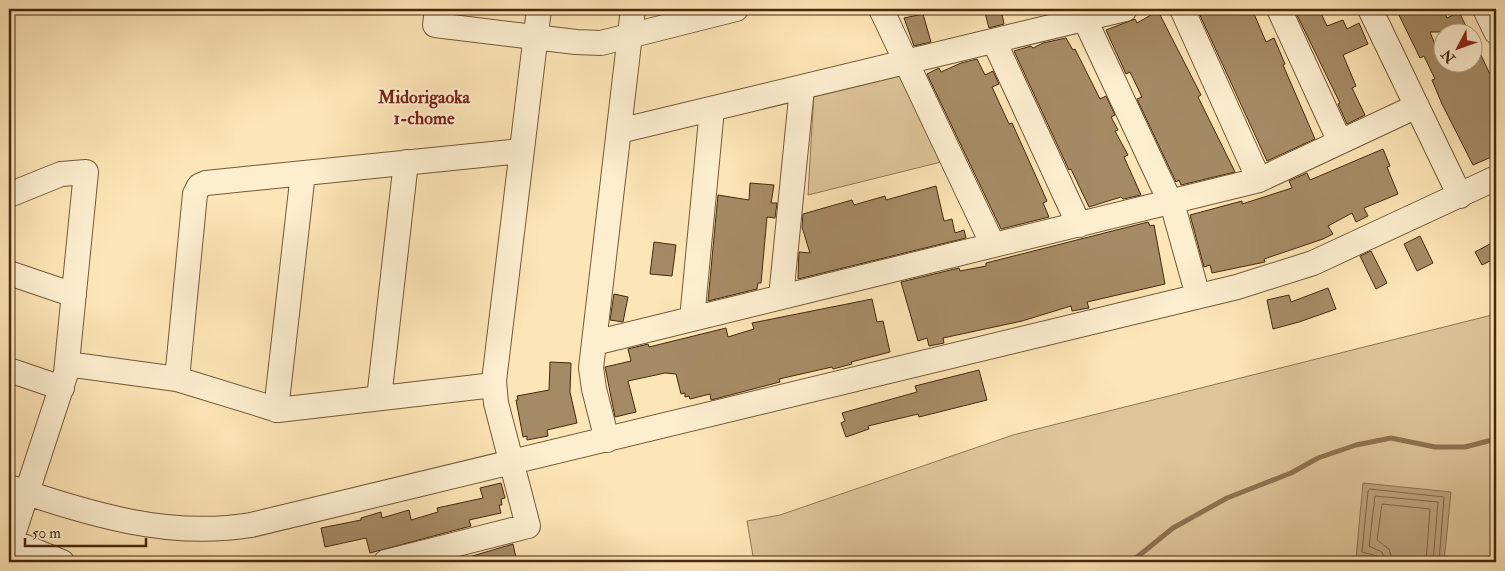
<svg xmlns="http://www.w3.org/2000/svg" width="1505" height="571" font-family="'IM FELL Double Pica',serif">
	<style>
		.green { fill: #ddc599; stroke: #927753 }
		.water { fill: #bea57d; stroke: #8e7350 }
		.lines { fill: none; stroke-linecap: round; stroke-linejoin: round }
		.shore { stroke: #826745; stroke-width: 1 }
		.stream { stroke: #8e7350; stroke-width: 5 }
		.building { fill: #a58b65; stroke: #46290d }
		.minor-casing { stroke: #745837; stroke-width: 26 }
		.minor { stroke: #fdeed0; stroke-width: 24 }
		.labels { text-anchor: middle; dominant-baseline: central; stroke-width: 4.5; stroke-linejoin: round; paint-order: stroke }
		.neighbourhood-label { font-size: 18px; font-weight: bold; fill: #7a1f14; stroke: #fdeed0 }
	</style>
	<rect width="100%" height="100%" fill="#fce5b6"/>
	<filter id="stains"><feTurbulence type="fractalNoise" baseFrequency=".004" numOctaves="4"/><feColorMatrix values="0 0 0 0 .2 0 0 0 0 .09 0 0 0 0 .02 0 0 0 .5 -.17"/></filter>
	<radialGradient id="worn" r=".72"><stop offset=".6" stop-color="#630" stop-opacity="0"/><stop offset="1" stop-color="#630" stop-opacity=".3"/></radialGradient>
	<!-- green -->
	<path class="green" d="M900,69L941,162L808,195L814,91Z
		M1496,314V562H754L747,521L780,515L1013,435Z"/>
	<!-- water -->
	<path class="water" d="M1363,483L1451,492L1444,562H1399L1356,558Z"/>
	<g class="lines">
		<!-- shore -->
		<path class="shore" d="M1380,562L1377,556L1362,552L1368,491L1370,489L1444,497L1439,562
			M1386,562L1382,552L1369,546L1375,496L1438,502L1433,562
			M1393,562L1389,549L1377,540L1382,504L1430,509L1426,562"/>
		<!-- stream -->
		<path class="stream" d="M1131,562L1173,528L1227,498L1291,473L1318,458L1356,445L1391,438L1435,447H1465L1496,439"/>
	</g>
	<!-- building -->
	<path class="building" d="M984,9H1001L1004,24L989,28Z
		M1203,9H1252L1266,42L1274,38L1285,64L1283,65L1315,139L1267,161L1198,11Z
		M1294,9H1319L1327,26L1343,20L1347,29L1359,23L1368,44L1343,55L1356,86L1352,88L1365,115L1347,124L1338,104L1340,103Z
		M1408,9H1443L1447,18L1459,12L1469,32H1430L1442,62H1472V36L1496,87V155L1473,165L1442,104L1432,80L1435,79L1424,56L1420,58L1398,13Z
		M1158,11L1201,95L1198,97L1235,172L1181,185L1179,180L1176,182L1137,99L1142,97L1130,72L1126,74L1106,30L1135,19L1137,23Z
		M923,14L931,42L914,46L904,18Z
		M1066,38L1073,50L1075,49L1100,99L1106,96L1115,115L1111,117L1118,130L1115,131L1128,155L1124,157L1141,195L1123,199L1121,197L1089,207L1071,169L1069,170L1014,51L1031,46L1033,48L1043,43Z
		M977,59L985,75L993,71L999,84L992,87L1009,124L1012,123L1047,201L1043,203L1049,217L1001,229L927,74L939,68L941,72L961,63Z
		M1383,149L1390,166L1387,167L1398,194L1364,208L1368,216L1356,222L1352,213L1328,226L1333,234L1323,239L1264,259L1265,262L1212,273L1210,265L1204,267L1190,215L1242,201V204L1292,188L1289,181L1307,173L1310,180Z
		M750,183L774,185L771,203H777L775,218L767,217L761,283H758L757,289L708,301L718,195L749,200Z
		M936,186L944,221L952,219L955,233L964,230L966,238L798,279L799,252L810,253L802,227L803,214L852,200L854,205L885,196L886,200Z
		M1148,222L1150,226L1154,225L1165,284L1087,302L1089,308L1072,311L1071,306L1022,321L943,338L944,343L929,346L927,338L918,341L901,282L959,268L960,271L986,266V263Z
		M1420,236L1433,263L1417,271L1404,244Z
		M654,242L676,245L672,276L650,274Z
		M1490,244L1496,258L1482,265L1475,252Z
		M1371,251L1387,283L1376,289L1360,256Z
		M1328,288L1336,309L1299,322L1273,329L1267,300L1289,295L1291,302Z
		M614,294L628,297L623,322L610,320Z
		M872,299L877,322L883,321L890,352L851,362L852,364L833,369L832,367L779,379L780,382L711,400L710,394L690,399L689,396L685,397V393L681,394L676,374L665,373L628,381L636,412L615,417L605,367L631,361L628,349L648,344L649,347L726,328L728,337L754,329L752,323Z
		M550,362L571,363L570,392L577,423L547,430L548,436L527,440V436L523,437L516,400H518L517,396L549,390Z
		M979,370L987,400L919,417L918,414L868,426L869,429L846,437L841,423L845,421L842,413L917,392L915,386Z
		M501,483L505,498L501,499L502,505H499L501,513L469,520L471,526L370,553L366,538L325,547L321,528L361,520V518L381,512L382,518L409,510L411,520L438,512L437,508L483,498L480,488Z
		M513,544L517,562H469V557Z"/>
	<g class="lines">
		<!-- minor casing -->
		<g class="minor-casing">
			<path id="minor" d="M437,9L435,25L576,42L601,43L736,9
				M881,9L993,245
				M1080,9L1174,210L1198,296
				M1182,9L1259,180
				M1279,9L1340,142
				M1370,9L1460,196
				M1485,9L1496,32
				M994,41L1079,225
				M619,131L1125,9
				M9,195L61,174L86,172L66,373L11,541L62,562
				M9,273L74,295
				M781,297L802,88
				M692,319L712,109
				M594,343L1259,180L1417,106
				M67,364L177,379L278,410L494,385
				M9,370L62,388
				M177,379L195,194L199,186L206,183L521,151
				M379,398L406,162
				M276,410L303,173
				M607,440L594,389L591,368L633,9
				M9,487C88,513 166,539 251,525L1237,287L1313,263L1496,178
				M386,562L528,526L496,403L494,381L539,9"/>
		</g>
		<!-- minor -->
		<use href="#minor" class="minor"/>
	</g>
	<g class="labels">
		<!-- neighbourhood labels -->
		<g class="neighbourhood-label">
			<text x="424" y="97">Midorigaoka<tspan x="424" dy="21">1-chome</tspan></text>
		</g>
	</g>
	<!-- margin -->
	<rect width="1505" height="571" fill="none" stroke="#fce5b6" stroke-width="30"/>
	<rect x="10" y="10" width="1485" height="551" fill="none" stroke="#46290d" stroke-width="2.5"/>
	<rect x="15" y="15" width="1475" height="541" fill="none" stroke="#46290d"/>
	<!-- north arrow -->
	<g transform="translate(1458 48) rotate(229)"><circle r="24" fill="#fdeed0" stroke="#b49f82"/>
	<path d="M0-4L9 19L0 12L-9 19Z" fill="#8f2418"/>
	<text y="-8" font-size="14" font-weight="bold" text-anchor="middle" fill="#46290d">N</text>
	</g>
	<!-- scale -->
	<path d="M25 538v8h121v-8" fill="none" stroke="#46290d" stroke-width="2.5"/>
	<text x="32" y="538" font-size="15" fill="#46290d" stroke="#fdeed0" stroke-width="4" paint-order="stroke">50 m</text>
	<rect width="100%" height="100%" filter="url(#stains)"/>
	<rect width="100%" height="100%" fill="url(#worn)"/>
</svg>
